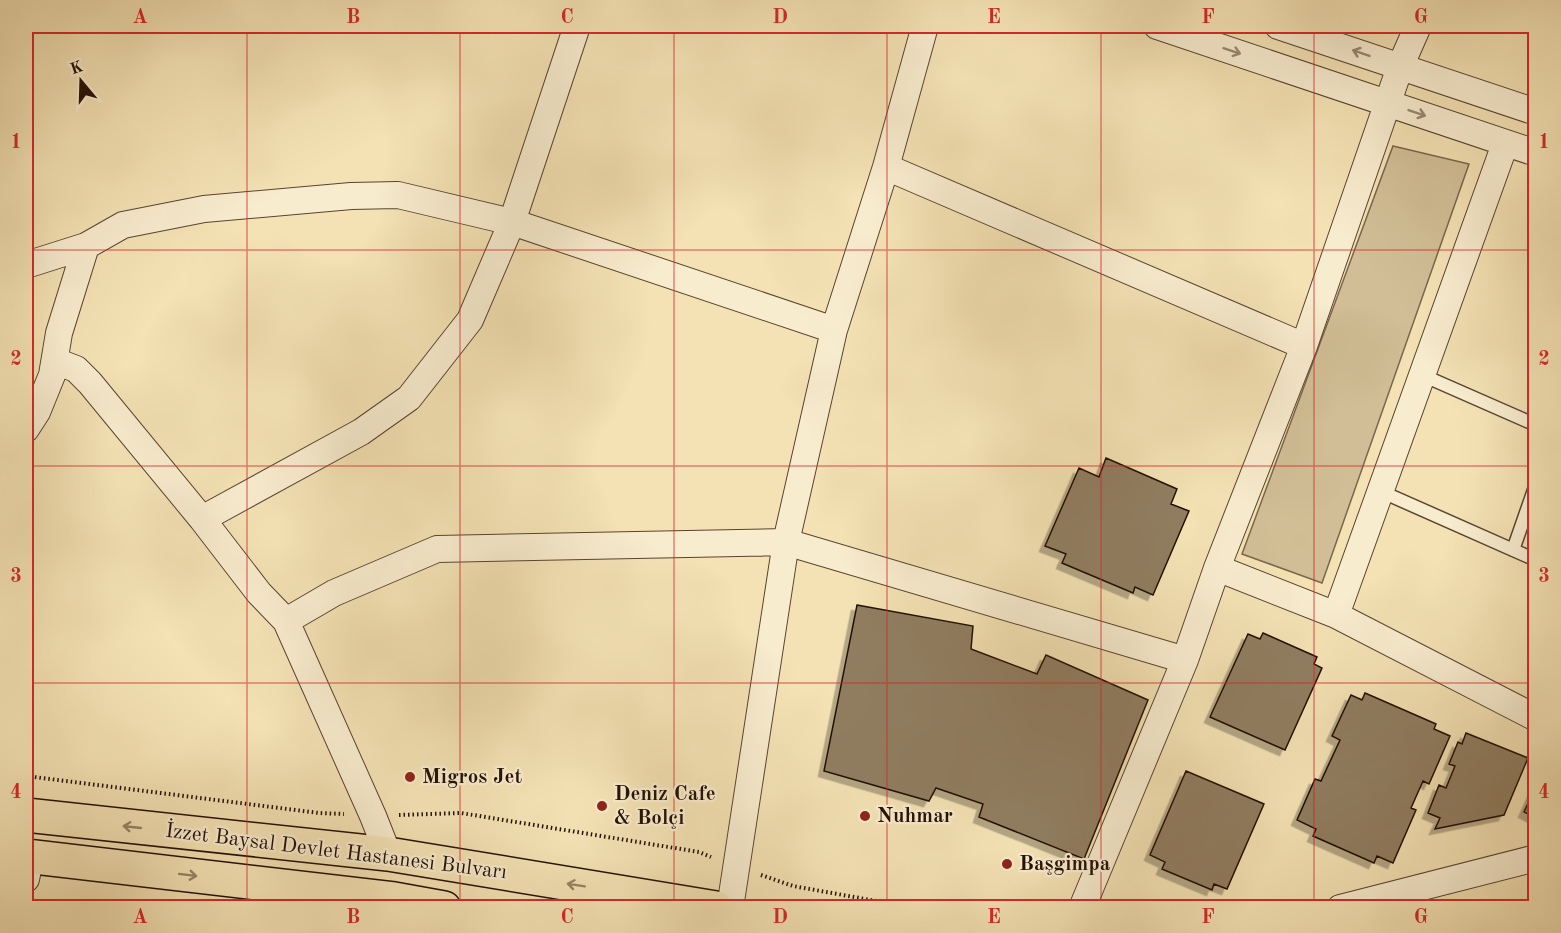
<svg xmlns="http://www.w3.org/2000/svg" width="1561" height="933" font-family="'Old Standard TT',serif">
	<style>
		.green { fill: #d1be96; stroke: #7a674d; stroke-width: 1.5 }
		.building { fill: #907d60; stroke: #241004; stroke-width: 1.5; filter: url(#shadow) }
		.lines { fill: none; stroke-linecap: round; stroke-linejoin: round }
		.service-casing { stroke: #584430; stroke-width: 15 }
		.minor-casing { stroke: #584430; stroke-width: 28 }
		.primary-casing { stroke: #241004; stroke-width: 36 }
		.path { stroke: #241004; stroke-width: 4; stroke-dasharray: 1.5 3; stroke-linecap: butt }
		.service { stroke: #f8ecce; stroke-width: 12 }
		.minor { stroke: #f8ecce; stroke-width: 26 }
		.primary { stroke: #f4e2b4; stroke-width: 33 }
		.oneway { stroke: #998973 }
		.oneway2 { stroke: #968465 }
		.grid { fill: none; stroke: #d62828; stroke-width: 1.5; stroke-opacity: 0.55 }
		.poi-dot { fill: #8f2418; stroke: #f8ecce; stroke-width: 2 }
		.labels { text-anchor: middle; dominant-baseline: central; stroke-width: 4.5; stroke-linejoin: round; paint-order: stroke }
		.poi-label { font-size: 21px; font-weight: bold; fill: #241004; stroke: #f8ecce; text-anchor: start }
		.street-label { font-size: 21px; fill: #241004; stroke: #f8ecce }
		.neatline { fill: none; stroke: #d62828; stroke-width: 2 }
		.grid-label { font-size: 20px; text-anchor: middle; font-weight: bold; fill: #d62828 }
	</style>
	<defs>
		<filter id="shadow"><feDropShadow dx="-5.5" dy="5.5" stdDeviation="0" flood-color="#0004"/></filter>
	</defs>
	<rect width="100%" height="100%" fill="#f4e2b4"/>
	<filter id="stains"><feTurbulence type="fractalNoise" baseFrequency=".00333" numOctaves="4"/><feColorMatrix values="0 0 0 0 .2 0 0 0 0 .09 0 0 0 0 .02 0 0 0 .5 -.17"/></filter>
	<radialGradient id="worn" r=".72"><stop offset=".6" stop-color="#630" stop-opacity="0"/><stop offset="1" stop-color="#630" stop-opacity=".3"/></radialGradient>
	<!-- green -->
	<path class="green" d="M1393,146L1469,164L1322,583L1242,554Z"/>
	<!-- building -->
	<path class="building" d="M1106,458L1177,489L1171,504L1189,511L1153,595L1135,587L1133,593L1062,563L1066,554L1045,546L1079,468L1099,477Z
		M857,605L973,626L971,649L1037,674L1046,655L1148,700L1084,859L979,817L983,804L936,788L929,801L824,771Z
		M1263,633L1317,657L1314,664L1322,668L1285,750L1210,717L1248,634L1260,639Z
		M1365,693L1436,724L1434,729L1450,736L1429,784L1423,781L1411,808L1416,810L1393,863L1377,856L1374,863L1313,836L1316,829L1297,820L1315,779L1321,781L1340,740L1332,736L1351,695L1362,700Z
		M1466,733L1528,758L1504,815L1435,829L1440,818L1428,813L1439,785L1446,788L1455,766L1449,764L1458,742L1462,744Z
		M1186,771L1264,804L1227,889L1214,884L1212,890L1162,869L1165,862L1150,855Z
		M1536,785V818L1524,812Z"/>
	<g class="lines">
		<!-- service casing -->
		<g class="service-casing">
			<path id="service" d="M1422,375L1536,425
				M1380,491L1536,560
				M1513,550L1536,484"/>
		</g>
		<!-- minor casing -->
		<g class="minor-casing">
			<path id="minor" d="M1157,26L1536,153
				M1278,26L1536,112
				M886,167L1304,346
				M26,265L86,246
				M55,361L76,369L90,383L202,519L259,593L286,621L373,816L388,854
				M26,429L37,412L52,375L59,333L86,246L123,225L204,209L351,196L398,195L512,222L577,26
				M202,519L361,432L409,398L470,320L512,222L834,330
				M1217,568L1336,615L1536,718
				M1336,615L1505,144
				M286,621L334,593L437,549L786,542L1185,660
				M26,879L31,856
				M730,908L786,542L834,330L886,167L925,26
				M1082,908L1185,660L1217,568L1304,346L1400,67L1418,26
				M1340,908L1536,858"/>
		</g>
		<!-- primary casing -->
		<g class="primary-casing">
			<path id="primary" d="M26,815L388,854L716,908
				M26,856L394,899L444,908"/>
		</g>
		<!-- path -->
		<path class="path" d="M26,776L319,813L344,814
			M399,815L461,813L699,852L711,857
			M761,875L793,886L915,908"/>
		<!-- service -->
		<use href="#service" class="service"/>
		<!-- minor -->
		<use href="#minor" class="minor"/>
		<!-- primary -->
		<use href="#primary" class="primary"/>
	</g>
	<!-- one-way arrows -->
	<defs><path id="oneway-shaft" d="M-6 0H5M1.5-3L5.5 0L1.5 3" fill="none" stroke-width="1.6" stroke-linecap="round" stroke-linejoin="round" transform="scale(1.5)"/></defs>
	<g class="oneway">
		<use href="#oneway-shaft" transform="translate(1232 51) rotate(18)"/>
		<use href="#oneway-shaft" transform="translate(1361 53) rotate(-161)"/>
		<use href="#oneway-shaft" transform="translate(1417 113) rotate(19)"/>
	</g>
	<g class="oneway2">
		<use href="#oneway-shaft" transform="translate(132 827) rotate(-174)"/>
		<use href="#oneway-shaft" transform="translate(188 875) rotate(7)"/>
		<use href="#oneway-shaft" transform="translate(576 885) rotate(-171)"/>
	</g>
	<!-- grid -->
	<path class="grid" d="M247,26V908M460,26V908M674,26V908M887,26V908M1101,26V908M1314,26V908M26,250H1536M26,466H1536M26,683H1536"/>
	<!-- markers -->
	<g class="poi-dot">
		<circle cx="410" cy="777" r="6"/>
		<circle cx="602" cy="806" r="6"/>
		<circle cx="865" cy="816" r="6"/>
		<circle cx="1007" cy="864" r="6"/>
	</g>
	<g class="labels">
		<!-- poi labels -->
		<g class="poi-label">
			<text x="422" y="777">Migros Jet</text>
			<text x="614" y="794">Deniz Cafe<tspan x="614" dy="24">&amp; Bolçi</tspan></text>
			<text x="877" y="816">Nuhmar</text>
			<text x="1019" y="864">Başgimpa</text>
		</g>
		<!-- street labels -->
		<g class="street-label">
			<text transform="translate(336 852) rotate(7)">İzzet Baysal Devlet Hastanesi Bulvarı</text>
		</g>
	</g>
	<!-- margin -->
	<rect width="1561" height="933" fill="none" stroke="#f4e2b4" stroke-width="66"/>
	<!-- north arrow -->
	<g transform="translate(81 81) rotate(341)" stroke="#f8ecce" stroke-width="4.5" paint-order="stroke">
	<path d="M0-4.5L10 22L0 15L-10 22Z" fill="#241004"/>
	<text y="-9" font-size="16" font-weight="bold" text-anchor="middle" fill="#241004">K</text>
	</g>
	<rect x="33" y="33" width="1495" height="867" class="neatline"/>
	<g class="grid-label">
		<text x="140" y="23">A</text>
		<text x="353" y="23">B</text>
		<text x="567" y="23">C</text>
		<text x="780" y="23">D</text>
		<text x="994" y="23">E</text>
		<text x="1208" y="23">F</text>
		<text x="1421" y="23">G</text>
		<text x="16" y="148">1</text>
		<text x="1544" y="148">1</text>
		<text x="16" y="365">2</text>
		<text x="1544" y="365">2</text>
		<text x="16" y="582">3</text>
		<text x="1544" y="582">3</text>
		<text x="16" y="798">4</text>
		<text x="1544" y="798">4</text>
		<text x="140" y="923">A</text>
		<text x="353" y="923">B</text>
		<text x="567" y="923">C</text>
		<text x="780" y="923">D</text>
		<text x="994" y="923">E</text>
		<text x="1208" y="923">F</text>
		<text x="1421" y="923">G</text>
	</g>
	<rect width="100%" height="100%" filter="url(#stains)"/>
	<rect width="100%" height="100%" fill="url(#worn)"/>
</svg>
